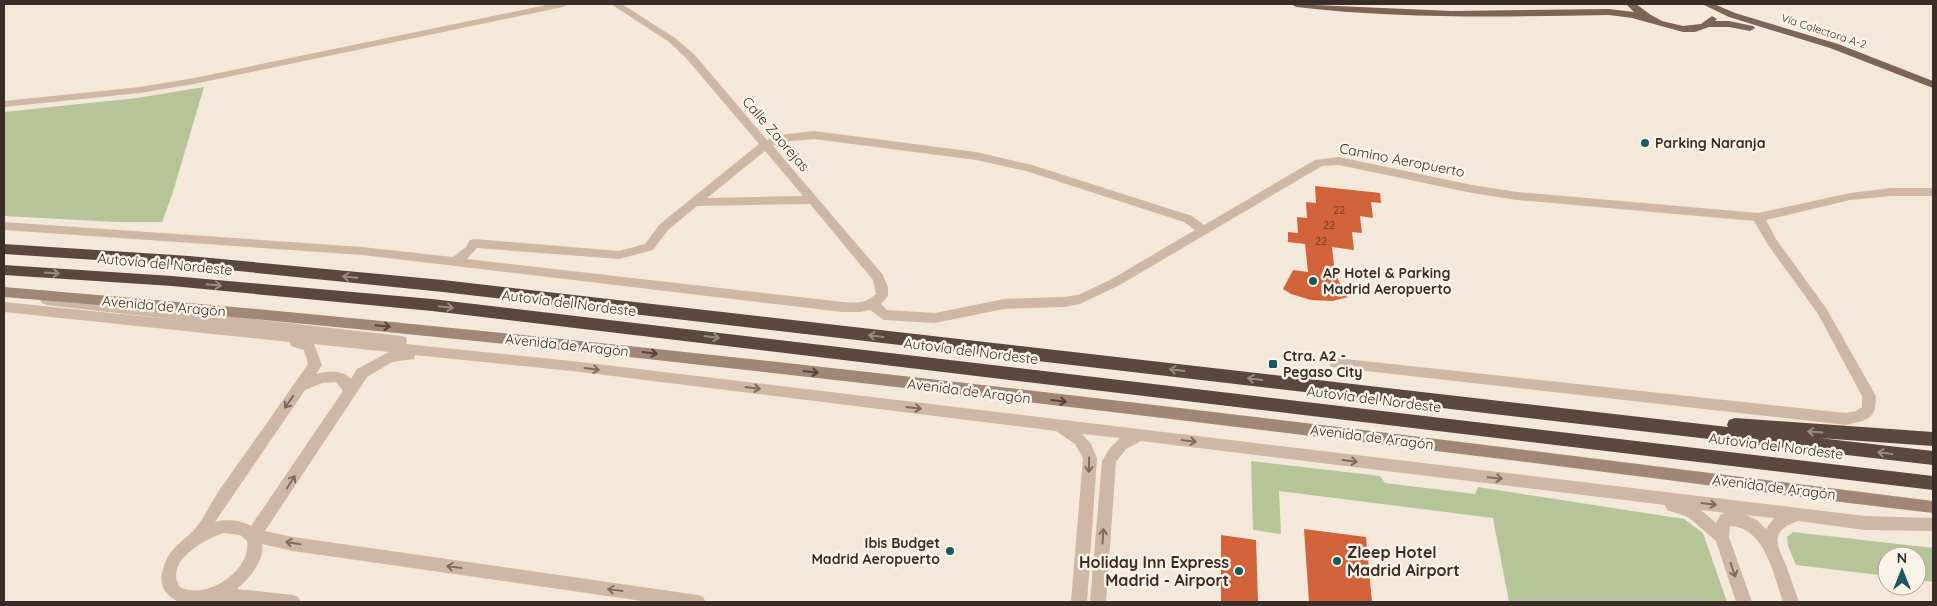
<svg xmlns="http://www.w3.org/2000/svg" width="1937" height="606" font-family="Quicksand,sans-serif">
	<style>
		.green { fill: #b5c598 }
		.building { fill: #d2623a }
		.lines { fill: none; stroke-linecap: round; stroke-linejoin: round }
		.street { fill: #ceb8a5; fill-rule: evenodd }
		.secondary { fill: #a18776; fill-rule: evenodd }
		.primary { fill: #7c6456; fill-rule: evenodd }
		.highway { fill: #5a473d; fill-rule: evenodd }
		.oneway { stroke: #9a8b81 }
		.oneway2 { stroke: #52443b }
		.oneway3 { stroke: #7c6c60 }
		.poi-dot { fill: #18585e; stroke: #fbf2e7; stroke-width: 2 }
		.labels { text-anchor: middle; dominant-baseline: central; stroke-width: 5; stroke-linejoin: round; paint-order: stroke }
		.far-street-label { font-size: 11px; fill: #382d27; stroke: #fbf2e7 }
		.number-label { font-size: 11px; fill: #5e3a2c }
		.street-label { font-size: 14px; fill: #382d27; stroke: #fbf2e7 }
		.poi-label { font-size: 14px; font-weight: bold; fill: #382d27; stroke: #fbf2e7; text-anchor: start }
		.near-poi-label { font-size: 16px; font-weight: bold; fill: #382d27; stroke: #fbf2e7; text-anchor: start }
	</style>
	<rect width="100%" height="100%" fill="#f4e8da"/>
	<!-- green -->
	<path class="green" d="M204,87L172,195L162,222H115L4,216V112L137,98Z
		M1251,461L1380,476L1385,483L1475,494L1478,487L1684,519L1703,533L1727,602H1509L1493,518L1279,491L1281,534L1253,530Z
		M1793,532L1933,548V582L1917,580V556H1887V576L1796,565L1788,546L1787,537Z"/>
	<!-- building -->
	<path class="building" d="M1315,186L1380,193L1381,203L1371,202L1373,218L1360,216L1362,233L1352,232L1354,250L1332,247L1335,274L1348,297L1332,301L1311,300L1291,294L1283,289L1293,270L1308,272L1305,244L1288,242V232L1298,233L1297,217L1307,218L1306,202L1316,203Z
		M1304,529L1366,537L1372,602H1309Z
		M1221,535L1256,540L1258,602H1221Z"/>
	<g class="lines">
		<!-- street -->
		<path class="street" d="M551,4H568L563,7L194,84L140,93L4,107V101L140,87L194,78Z
			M611,4H622L675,38L694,54L767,140L779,135L814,131L976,152L1032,165L1192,216L1204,225L1315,160L1339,157L1472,185L1517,192L1758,213L1850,193L1891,188H1933V196H1891L1850,200L1766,220L1776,239L1826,308L1876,396C1876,420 1867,420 1846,425L1331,367L1329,363L1331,359L1336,358L1846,413L1856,411L1862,407V396L1818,314L1768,245L1754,221L1517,200L1472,193L1339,165L1322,166L1118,286L1080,304L1064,307L1004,309L935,323L884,320L870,310L860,312H843L362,255L4,230V222L362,247L453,257L466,247L470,240L474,239L619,251L645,244L660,224L759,144L686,58L669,42ZM814,139L976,160L1026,171L1184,222L1195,230L1110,280L1078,295L1064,297L1004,299L935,313L887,310L881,304L888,296V287L883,275L773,146L781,142ZM765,151L803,196L707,198ZM810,204L873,280L876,294C865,304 856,303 843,302L467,259L477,248L619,259L653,250L668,230L697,206Z
			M46,295L401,336L406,337L407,341L406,344L572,361L1865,516L1933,518V531L1865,530L1798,521C1767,532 1778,546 1787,568C1791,579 1795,591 1799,602H1783C1774,576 1765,527 1730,526L1729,537L1752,602H1736L1716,541L1688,517L1667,510L1665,505L1141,441L1126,449L1116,462L1106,602H1090L1102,461L1110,448L1120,438L1082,434L1091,444L1097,458L1087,602H1071L1083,458L1075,444L1056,431L572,371L415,355L414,359L392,362L367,377L265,531L293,537L698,595L703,597L706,602H649L293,551L262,544C265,561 249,578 237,589L293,595L298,597L301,602H179C165,596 158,584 163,569C169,548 180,544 193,531C204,520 211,502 220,489C250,447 279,406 308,364L304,350L291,346L290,342L4,312V302L188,321L46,305L42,303L40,300L42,297ZM314,344L389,352L357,369L351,379C341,369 328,371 316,374L322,365ZM336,382L343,391L251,526C241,520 226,519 215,522L305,390L322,383ZM1701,510L1726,513L1721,514L1716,523ZM1746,515L1774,518L1766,529L1757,520ZM224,533L240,535L247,541C252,570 206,601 180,587C163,562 206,538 224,533Z"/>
		<!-- secondary -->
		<path class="secondary" d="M4,287C649,340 1291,420 1933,501V513C1778,495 1623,474 1469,455C981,396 493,337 4,297Z"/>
		<!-- primary -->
		<path class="primary" d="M1291,4L1452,11L1609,9L1634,12L1626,4H1636L1651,15L1662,21L1683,26L1701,24L1712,16L1717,19L1715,21H1729L1753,26L1755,28L1750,31L1729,27H1709L1695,32H1683L1632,18L1609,15C1504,17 1400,19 1296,7Z
			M1702,4H1714L1735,13L1838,44L1933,81V88L1830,48L1729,17Z"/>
		<!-- highway -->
		<path class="highway" d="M4,244L189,256L443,280L1728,427L1727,425L1729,420L1735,418L1933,432V446L1819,438L1933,451V465L443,292L189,266L4,254Z
			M4,265L172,276L432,299L1933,476V490L432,311L172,286L4,275Z"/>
	</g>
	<!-- one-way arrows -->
	<defs><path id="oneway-shaft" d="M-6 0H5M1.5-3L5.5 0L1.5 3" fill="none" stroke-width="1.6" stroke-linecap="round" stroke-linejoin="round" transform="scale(1.25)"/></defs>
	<g class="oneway">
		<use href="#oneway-shaft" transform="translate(52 273) rotate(4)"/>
		<use href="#oneway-shaft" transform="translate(350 277) rotate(-175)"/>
		<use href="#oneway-shaft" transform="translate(214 285) rotate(5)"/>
		<use href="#oneway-shaft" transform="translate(446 307) rotate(6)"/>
		<use href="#oneway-shaft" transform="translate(876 336) rotate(-173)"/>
		<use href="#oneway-shaft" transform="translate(712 337) rotate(7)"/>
		<use href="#oneway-shaft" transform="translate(1177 370) rotate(-173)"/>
		<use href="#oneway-shaft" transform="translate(1255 379) rotate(-173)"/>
		<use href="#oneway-shaft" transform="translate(1815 432) rotate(-176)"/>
		<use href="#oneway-shaft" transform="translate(1885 453) rotate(-173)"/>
	</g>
	<g class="oneway2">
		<use href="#oneway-shaft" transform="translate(383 326) rotate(6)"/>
		<use href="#oneway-shaft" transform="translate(650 353) rotate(7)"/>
		<use href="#oneway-shaft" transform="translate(811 372) rotate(7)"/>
		<use href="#oneway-shaft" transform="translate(1059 401) rotate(7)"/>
	</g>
	<g class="oneway3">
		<use href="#oneway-shaft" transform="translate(592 369) rotate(7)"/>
		<use href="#oneway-shaft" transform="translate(753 388) rotate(7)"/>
		<use href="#oneway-shaft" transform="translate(289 402) rotate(125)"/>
		<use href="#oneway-shaft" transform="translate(914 408) rotate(7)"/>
		<use href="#oneway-shaft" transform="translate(1189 441) rotate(7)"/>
		<use href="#oneway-shaft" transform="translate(1350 461) rotate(7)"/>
		<use href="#oneway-shaft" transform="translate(1089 465) rotate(91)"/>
		<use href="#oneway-shaft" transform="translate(1495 478) rotate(6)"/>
		<use href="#oneway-shaft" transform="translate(291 482) rotate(-57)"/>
		<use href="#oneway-shaft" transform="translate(1709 504) rotate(7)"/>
		<use href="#oneway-shaft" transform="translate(1103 536) rotate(-86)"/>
		<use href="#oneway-shaft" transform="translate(293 543) rotate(-170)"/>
		<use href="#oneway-shaft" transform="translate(454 567) rotate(-172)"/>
		<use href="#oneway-shaft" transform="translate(1733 570) rotate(71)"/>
		<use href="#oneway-shaft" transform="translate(615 590) rotate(-172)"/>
	</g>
	<!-- markers -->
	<g class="poi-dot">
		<circle cx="1645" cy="143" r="5"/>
		<circle cx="1313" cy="281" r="5"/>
		<rect x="1268" y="359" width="10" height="10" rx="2.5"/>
		<circle cx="950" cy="551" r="5"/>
		<circle cx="1337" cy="561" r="5"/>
		<circle cx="1239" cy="571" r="5"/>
	</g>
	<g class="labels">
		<!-- far-street labels -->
		<g class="far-street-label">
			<text transform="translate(1824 31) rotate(18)">Vía Colectora A-2</text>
		</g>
		<!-- number labels -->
		<g class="number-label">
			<text x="1339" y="210">22</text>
			<text x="1329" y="225">22</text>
			<text x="1321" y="241">22</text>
		</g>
		<!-- street labels -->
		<g class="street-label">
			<text transform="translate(776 134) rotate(49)">Calle Zaorejas</text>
			<text transform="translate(1402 160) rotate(11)">Camino Aeropuerto</text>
			<text transform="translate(165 264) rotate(5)">Autovía del Nordeste</text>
			<text transform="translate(569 303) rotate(7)">Autovía del Nordeste</text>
			<text transform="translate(164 306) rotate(5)">Avenida de Aragón</text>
			<text transform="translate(567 345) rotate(6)">Avenida de Aragón</text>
			<text transform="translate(971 351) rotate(7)">Autovía del Nordeste</text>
			<text transform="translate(969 391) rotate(7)">Avenida de Aragón</text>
			<text transform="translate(1374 399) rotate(7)">Autovía del Nordeste</text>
			<text transform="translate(1372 437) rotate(7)">Avenida de Aragón</text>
			<text transform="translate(1776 446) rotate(7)">Autovía del Nordeste</text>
			<text transform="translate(1774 487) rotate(7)">Avenida de Aragón</text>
		</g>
		<!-- poi labels -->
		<g class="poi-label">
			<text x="1655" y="143">Parking Naranja</text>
			<text x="1323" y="273">AP Hotel &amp; Parking<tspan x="1323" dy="16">Madrid Aeropuerto</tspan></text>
			<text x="1283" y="356">Ctra. A2 -<tspan x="1283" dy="16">Pegaso City</tspan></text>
			<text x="940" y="543" text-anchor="end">Ibis Budget<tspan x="940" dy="16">Madrid Aeropuerto</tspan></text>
		</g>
		<!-- near-poi labels -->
		<g class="near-poi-label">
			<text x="1347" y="552">Zleep Hotel<tspan x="1347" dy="18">Madrid Airport</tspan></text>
			<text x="1229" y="562" text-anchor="end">Holiday Inn Express<tspan x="1229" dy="18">Madrid - Airport</tspan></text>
		</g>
	</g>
	<!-- border -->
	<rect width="1937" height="606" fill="none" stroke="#382d27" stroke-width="10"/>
	<!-- north arrow -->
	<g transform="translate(1902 571)"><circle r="24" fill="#fbf2e7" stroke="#ada39a"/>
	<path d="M0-4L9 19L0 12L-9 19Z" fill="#18585e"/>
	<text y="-8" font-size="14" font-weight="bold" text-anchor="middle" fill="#382d27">N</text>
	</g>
</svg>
